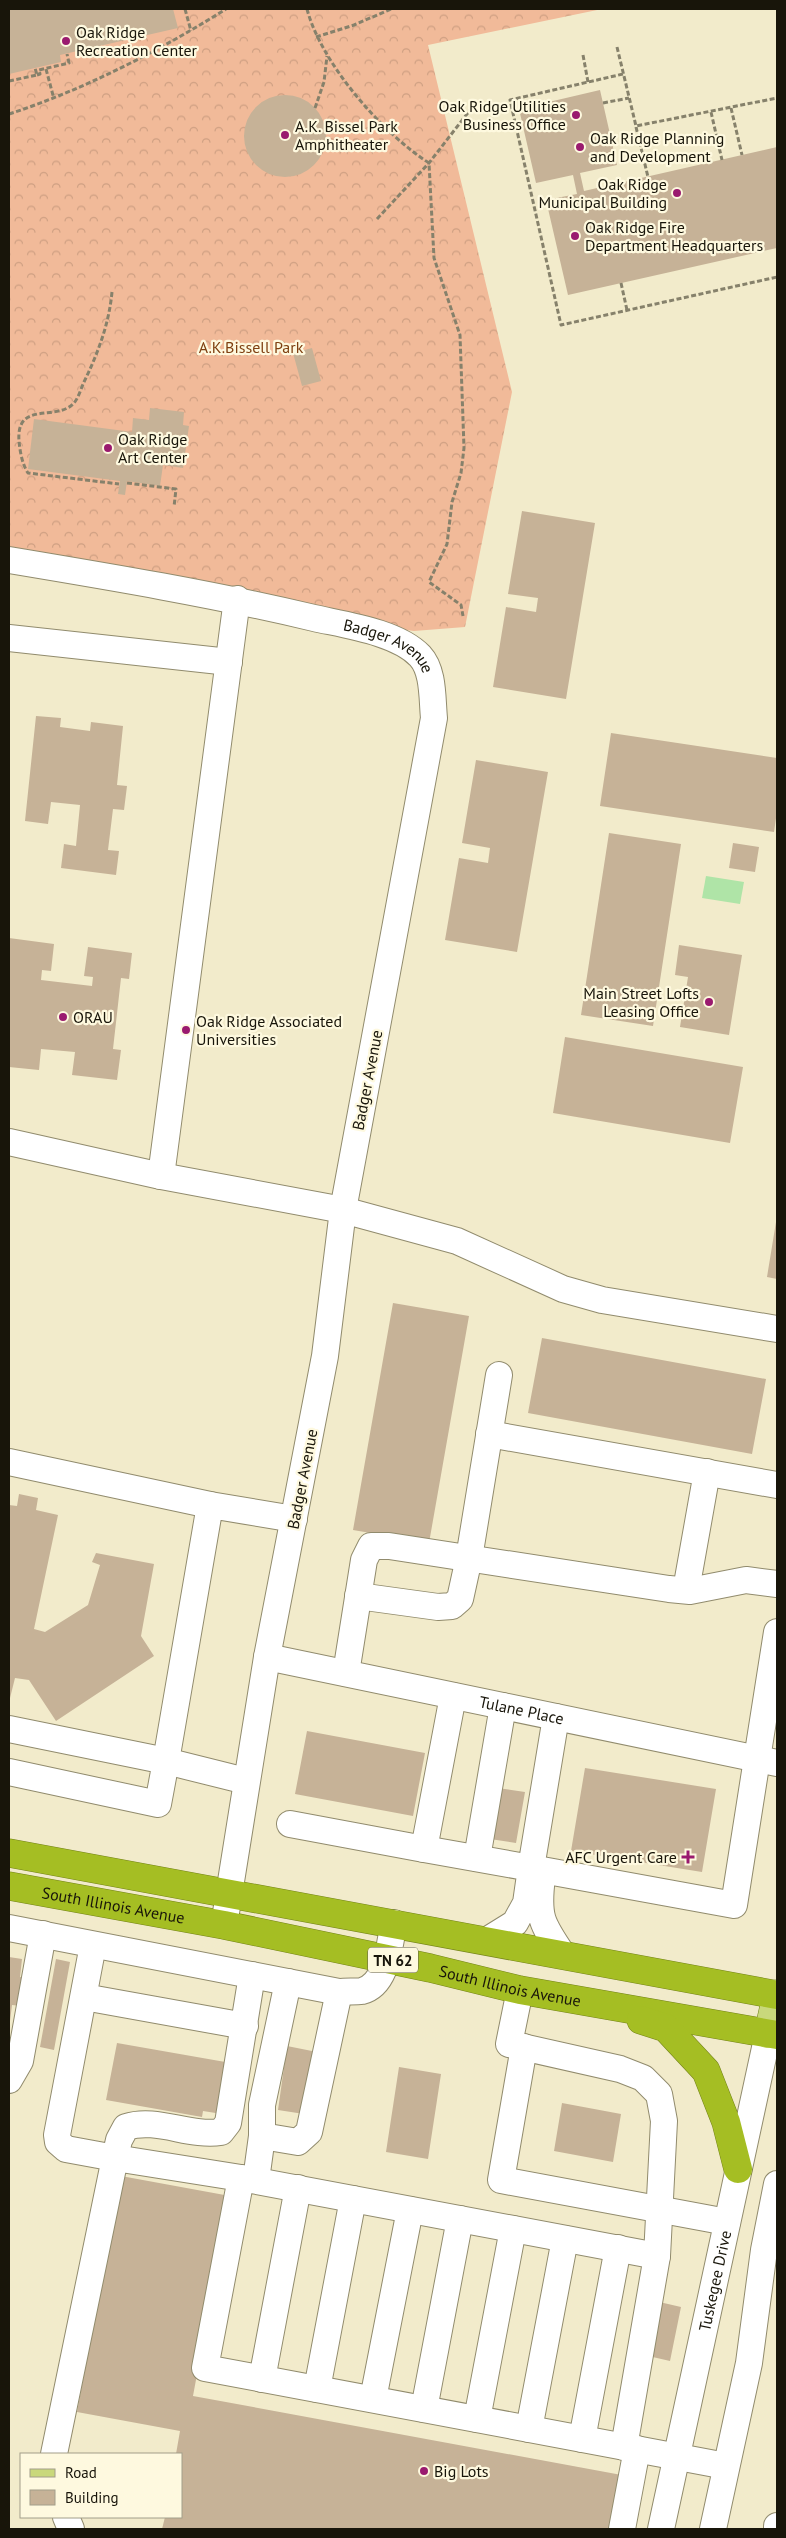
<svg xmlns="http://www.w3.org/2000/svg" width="786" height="2538" font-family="'PT Sans',sans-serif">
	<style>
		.forest { fill: url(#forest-crowns) }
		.water { fill: #afe4a7 }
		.building { fill: #c6b297 }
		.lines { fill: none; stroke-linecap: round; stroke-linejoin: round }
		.minor-casing { stroke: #918b6d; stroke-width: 28 }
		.major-casing { stroke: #74831a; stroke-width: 29 }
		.highway-casing { stroke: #74831a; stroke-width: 29 }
		.path { stroke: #86816b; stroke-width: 3; stroke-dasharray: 5 2.5; stroke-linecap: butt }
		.minor { stroke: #fff; stroke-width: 26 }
		.major { stroke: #c9d87b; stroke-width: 28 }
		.highway { stroke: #a5be23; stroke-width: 28 }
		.poi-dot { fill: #9a1a6f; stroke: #fef9df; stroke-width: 2 }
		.labels { text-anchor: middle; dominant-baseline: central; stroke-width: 4.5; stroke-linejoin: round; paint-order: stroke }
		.shield { fill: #fef9df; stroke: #5d594a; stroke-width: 1 }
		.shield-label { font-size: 15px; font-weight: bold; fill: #18150a }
		.poi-label { font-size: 16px; fill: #18150a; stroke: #fef9df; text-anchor: start }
		.park-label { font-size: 16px; fill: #7f4011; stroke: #fef9df }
		.street-label { font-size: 16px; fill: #18150a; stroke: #fef9df }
	</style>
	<defs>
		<pattern id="forest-crowns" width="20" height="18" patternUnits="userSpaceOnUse" patternTransform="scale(1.25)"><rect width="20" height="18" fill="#f1ba99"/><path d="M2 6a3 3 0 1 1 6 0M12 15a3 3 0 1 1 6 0" fill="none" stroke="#ce9f82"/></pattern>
	</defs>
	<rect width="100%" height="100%" fill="#f2ebcb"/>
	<!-- forest -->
	<path class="forest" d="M9,9H602L428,45L512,392L465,627L414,631L398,629L9,551Z"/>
	<!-- water -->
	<path class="water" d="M706,876L744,882L740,904L702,898Z"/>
	<!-- building -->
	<path class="building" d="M9,9H173L178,28L60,55L61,62L9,74Z
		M600,90L617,165L580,173L584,191L777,147V248L568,295L546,200L577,194L573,175L536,183L519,109Z
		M244 136a41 41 0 1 1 82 0a41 41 0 1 1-82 0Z
		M312,348L321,381L302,386L293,353Z
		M150,408L184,412L183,425L189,426L183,468L163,465L160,486L127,481L125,495L118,494L120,481L28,469L34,419L132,432L133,418L149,420Z
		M522,511L595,523L566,699L493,687L506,607L536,612L538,598L508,594Z
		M36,716L61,718L60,727L90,731L91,722L123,726L117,785L127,786L124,810L113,809L108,850L119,851L116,875L61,868L64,844L76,846L80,805L51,802L48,824L25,821Z
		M611,733L777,758V811L774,832L600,806Z
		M476,760L548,772L517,952L445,940L459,858L488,863L490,848L462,843Z
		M609,833L681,844L653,1026L581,1015Z
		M733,843L759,847L755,872L729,868Z
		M9,938L54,944L51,971L42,970L41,980L92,986L93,977L84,976L88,947L132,953L129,979L121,978L113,1049L121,1050L117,1080L72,1075L75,1052L41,1049L39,1070L9,1067Z
		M679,945L742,955L729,1035L680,1027L688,977L675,975Z
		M565,1037L743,1067L730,1143L553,1113Z
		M776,1222H777V1279L767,1277Z
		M393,1303L469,1316L429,1543L353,1530Z
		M542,1338L766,1379L752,1454L528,1413Z
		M19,1494L38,1498L36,1510L58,1515L34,1629L45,1632L88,1605L100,1565L92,1562L96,1553L154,1564L141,1636L154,1656L56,1721L29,1680L15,1678L9,1702V1505L17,1506Z
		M307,1731L425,1753L413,1816L295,1794Z
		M585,1768L716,1789L702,1872L571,1851Z
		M498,1788L525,1792L516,1843L490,1839Z
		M9,1957L22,1959L20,1977L25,1978L21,2006L12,2005L10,2021Z
		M56,1959L70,1962L54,2050L40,2047Z
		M117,2043L231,2063L222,2114L203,2111L202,2117L106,2100Z
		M287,2046L317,2052L304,2114L278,2110Z
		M399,2067L441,2074L428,2159L386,2152Z
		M562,2103L621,2114L613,2162L554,2151Z
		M121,2176L230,2196L193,2396L627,2476L617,2529H162L165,2517H181V2454H176L180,2431L77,2412Z
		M655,2301L681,2307L670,2361L644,2355Z"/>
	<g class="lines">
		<!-- minor casing -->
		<g class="minor-casing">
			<g id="minor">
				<path id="s1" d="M9,560C111,577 213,594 314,618C345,625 397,632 420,656C434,671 432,699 434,718L343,1210L325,1356L267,1657L224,1925"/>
				<path d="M9,638L229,662"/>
				<path d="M9,1142L161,1176L343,1210L457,1241L563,1289L602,1300L777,1329"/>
				<path d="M161,1176L237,599"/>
				<path d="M489,1434L777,1485"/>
				<path d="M9,1462L210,1505"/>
				<path d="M686,1590L707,1472"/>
				<path d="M358,1596L438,1607L452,1606L460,1599L469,1558L499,1375"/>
				<path id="s2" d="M267,1657L777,1763"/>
				<path d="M346,1673L364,1560L371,1546H389L669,1589L690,1591L746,1580L777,1584"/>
				<path d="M9,1729L166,1761L158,1804L9,1772"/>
				<path d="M246,1781L166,1761L210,1505L294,1519"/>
				<path d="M290,1824L424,1849L453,1696"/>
				<path d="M424,1849L531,1868L556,1717"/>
				<path d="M477,1858L503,1706"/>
				<path d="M542,1877C537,1916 541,1923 563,1955"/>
				<path d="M9,1928L339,1992C346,1991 355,1992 362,1991C388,1984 389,1944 394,1923"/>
				<path d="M486,1941L515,1923L526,1903L531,1868L734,1905L777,1632"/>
				<path d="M93,1945L57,2135L58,2142L66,2149L115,2158L119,2140L126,2127C157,2117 189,2137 221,2132L228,2123L252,1975"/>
				<path d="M520,1990L509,2044L620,2069L643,2078L659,2094L664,2121L657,2256L624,2447"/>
				<path d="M84,1997L245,2026"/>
				<path d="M524,2047L501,2180L727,2222"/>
				<path d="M9,2080L20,2061L43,1934"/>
				<path d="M262,2136L298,2142L309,2132L339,1992"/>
				<path d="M256,2180L262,2136V2105L288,1982"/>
				<path d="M657,2256L241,2178L205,2368L726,2466"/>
				<path d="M262,2379L298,2188"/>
				<path d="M317,2389L353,2199"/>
				<path d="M373,2399L410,2210"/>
				<path d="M424,2409L460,2219"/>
				<path d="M477,2419L513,2229"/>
				<path d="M529,2429L565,2239"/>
				<path d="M582,2439L618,2248"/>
				<path d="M54,2454L115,2158L241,2178"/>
				<path d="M66,2517L71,2529"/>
				<path d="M622,2529L637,2449"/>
				<path id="s3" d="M661,2529L768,2034"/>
				<path d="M713,2529L749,2363L764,2250L777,2184"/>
				<path d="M777,2529V2526"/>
			</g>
		</g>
		<!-- major casing -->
		<g class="major-casing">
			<path id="major" d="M768,2034L777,1994"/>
		</g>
		<!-- highway casing -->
		<g class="highway-casing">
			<g id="highway">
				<path d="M9,1853L777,1995"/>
				<path id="s4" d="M9,1886L224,1925L430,1968L520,1990L777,2035"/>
				<path d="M641,2020L666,2028L706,2071L726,2122L738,2169"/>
			</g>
		</g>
		<!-- path -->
		<path class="path" d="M185,9L191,31
			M307,9C321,63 382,133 429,163L434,258L460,335L464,448L461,473L452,502L447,544L429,582L461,605L463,616
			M316,37L354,25L391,9
			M617,47L636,126L777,98
			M583,55L588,82
			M46,69L54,99
			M623,74L510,100L561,325L777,277
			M37,75L40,74L39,70L69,63L67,54
			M9,81L37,75L35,68
			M603,103L629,98
			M315,108L324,82L327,56
			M731,108L742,155
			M711,112L722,160
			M9,114C83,90 159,51 226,9
			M636,127L648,177
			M377,219L429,163L477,101
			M621,283L627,310
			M112,292C109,324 98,353 84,382C81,388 79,397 74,403C57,422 16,400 19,441C20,451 22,464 28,473L119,484
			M127,483L176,489L174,507"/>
		<!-- minor -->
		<use href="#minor" class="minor"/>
		<!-- major -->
		<use href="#major" class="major"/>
		<!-- highway -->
		<use href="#highway" class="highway"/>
	</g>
	<!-- markers -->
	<g class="poi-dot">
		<circle cx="66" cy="41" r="5"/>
		<circle cx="576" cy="115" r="5"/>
		<circle cx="285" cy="135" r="5"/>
		<circle cx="580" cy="147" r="5"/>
		<circle cx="677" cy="193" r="5"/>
		<circle cx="575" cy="236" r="5"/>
		<circle cx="108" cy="448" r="5"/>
		<circle cx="709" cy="1002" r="5"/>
		<circle cx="63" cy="1017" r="5"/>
		<circle cx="186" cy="1030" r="5"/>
		<path d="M685.5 1849.5h5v5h5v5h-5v5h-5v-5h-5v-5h5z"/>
		<circle cx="424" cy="2471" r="5"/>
	</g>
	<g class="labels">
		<!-- shield labels -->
		<rect class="shield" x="368" y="1947.5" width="50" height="25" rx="4"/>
		<g class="shield-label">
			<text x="393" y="1960">TN 62</text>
		</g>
		<!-- poi labels -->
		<g class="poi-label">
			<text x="76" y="32">Oak Ridge<tspan x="76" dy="18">Recreation Center</tspan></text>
			<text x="566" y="106" text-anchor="end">Oak Ridge Utilities<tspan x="566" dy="18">Business Office</tspan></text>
			<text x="295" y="126">A.K. Bissel Park<tspan x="295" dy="18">Amphitheater</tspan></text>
			<text x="590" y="138">Oak Ridge Planning<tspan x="590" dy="18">and Development</tspan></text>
			<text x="667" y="184" text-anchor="end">Oak Ridge<tspan x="667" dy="18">Municipal Building</tspan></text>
			<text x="585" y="227">Oak Ridge Fire<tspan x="585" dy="18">Department Headquarters</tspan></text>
			<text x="118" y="439">Oak Ridge<tspan x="118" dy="18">Art Center</tspan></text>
			<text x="699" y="993" text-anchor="end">Main Street Lofts<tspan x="699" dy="18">Leasing Office</tspan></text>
			<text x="73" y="1017">ORAU</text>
			<text x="196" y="1021">Oak Ridge Associated<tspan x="196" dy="18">Universities</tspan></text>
			<text x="677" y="1857" text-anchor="end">AFC Urgent Care</text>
			<text x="434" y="2471">Big Lots</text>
		</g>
		<!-- park labels -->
		<g class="park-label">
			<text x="251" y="347">A.K.Bissell Park</text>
		</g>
		<!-- street labels -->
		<g class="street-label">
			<text stroke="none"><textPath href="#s1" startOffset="392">Badger Avenue</textPath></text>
			<text transform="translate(367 1080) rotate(-79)">Badger Avenue</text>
			<text transform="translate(302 1479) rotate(-79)">Badger Avenue</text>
			<text stroke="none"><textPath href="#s2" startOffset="260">Tulane Place</textPath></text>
			<text stroke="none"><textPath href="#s4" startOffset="106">South Illinois Avenue</textPath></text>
			<text stroke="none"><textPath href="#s4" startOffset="511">South Illinois Avenue</textPath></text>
			<text stroke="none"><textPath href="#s3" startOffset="254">Tuskegee Drive</textPath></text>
		</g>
	</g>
	<!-- border -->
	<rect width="786" height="2538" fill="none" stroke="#18150a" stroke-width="20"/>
	<!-- legend -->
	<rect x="20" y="2453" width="162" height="65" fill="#fef9df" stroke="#a29e8a"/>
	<rect x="30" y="2469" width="25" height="8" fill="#c9d87b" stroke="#a29e8a"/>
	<text x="65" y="2478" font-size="15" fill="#18150a">Road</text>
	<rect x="30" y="2490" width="25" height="15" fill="#c6b297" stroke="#a29e8a"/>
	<text x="65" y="2503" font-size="15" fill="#18150a">Building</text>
</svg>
